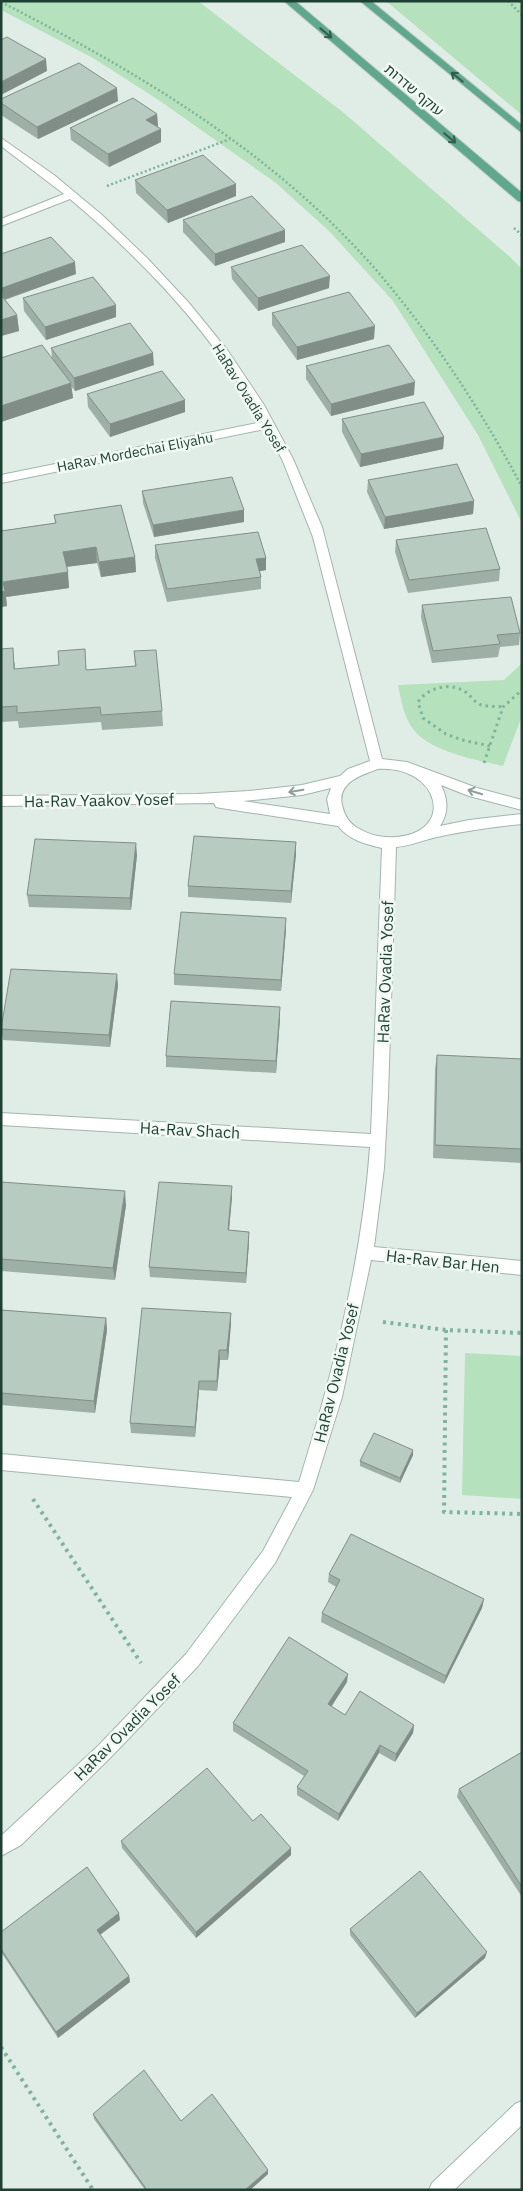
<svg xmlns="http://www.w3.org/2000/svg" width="523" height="2191" font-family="'IBM Plex Sans','Noto Sans Hebrew',sans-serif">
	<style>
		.green { fill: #b6e1bd }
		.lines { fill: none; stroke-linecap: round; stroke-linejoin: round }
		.minor-casing { stroke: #a2b5ad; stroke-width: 2 }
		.primary-casing { stroke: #c0c9c6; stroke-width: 2 }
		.path-far2 { stroke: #7cb49d; stroke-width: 2.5; stroke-dasharray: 2 2.5; stroke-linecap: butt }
		.path-far1 { stroke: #7cb49d; stroke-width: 3; stroke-dasharray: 2.5 4; stroke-linecap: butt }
		.path { stroke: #7cb49d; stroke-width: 4; stroke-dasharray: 3 4.5; stroke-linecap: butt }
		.minor { fill: #fff; fill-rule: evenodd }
		.primary { fill: #5fa88e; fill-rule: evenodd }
		.wall { fill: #9eafa6 }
		.shaded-wall { fill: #818e87 }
		.building { fill: #b8cbc1; stroke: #818e87 }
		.oneway { stroke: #325e4e }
		.oneway2 { stroke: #8e9f99 }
		.labels { text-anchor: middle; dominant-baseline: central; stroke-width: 5; stroke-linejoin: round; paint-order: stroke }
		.far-street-label { font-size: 14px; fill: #1e3f33; stroke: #f1f9f4 }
		.street-label { font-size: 16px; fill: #1e3f33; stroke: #f1f9f4 }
	</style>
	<rect width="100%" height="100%" fill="#e0ede6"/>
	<!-- green -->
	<path class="green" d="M1,1H198L344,113L510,257L522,269V523L478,435L393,301L330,232L276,183L160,101L93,58L1,10Z
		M386,1H522V115Z
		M522,663V716L503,766C477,760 430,752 413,729C404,717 401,700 398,685L504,680Z
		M465,1353L522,1356V1499L462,1495Z"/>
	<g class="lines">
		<!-- minor casing -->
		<g class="minor-casing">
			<path id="minor" d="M1,138L54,175L102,215L147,258L189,303L228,351L264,405L293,459L322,527L382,759L407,762L477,788L522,800V810L469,796L441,785C448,800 449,812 440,826L469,820L522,814V824C493,827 465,831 437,837C423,840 410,846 396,847L388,1095L384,1168L374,1247L522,1261V1275L371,1260L342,1397L313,1490L275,1563L198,1666L110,1758L21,1845L1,1856V1836L98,1746L186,1654L263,1551L292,1497L1,1470V1454L299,1482C333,1373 362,1261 370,1147L1,1125V1113L371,1134L382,848C365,844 349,840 338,826L221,808L216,807L214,803L1,806V796L197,794L249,791L302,785L340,776L348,769L370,761L313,537L282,459L265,429L1,483V475L262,422C215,336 145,262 70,199L1,226V219L64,194L1,146ZM378,769C439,765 457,832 396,837C380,838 369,835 356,827C348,822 344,814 342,805C337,783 361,775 378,769ZM331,788L327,799L330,814L243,801L302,795Z
				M522,2101V2125L454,2190H429L432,2183L515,2104Z"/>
		</g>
		<!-- primary casing -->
		<g class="primary-casing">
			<path id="primary" d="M284,1H295L522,193V202L518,201Z
				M360,1H371L522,125V133Z"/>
		</g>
		<!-- path-far2 -->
		<path class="path-far2" d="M508,1L522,15
			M1,2C138,72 275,153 377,271C434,338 481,410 522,487
			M107,186L230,139
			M514,228L522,235"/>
		<!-- path-far1 -->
		<path class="path-far1" d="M490,746L462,740L446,734L423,718L418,702C427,688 449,682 464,691C470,694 473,701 479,704C485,707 496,706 503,707
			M484,763L503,707L522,690"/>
		<!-- path -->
		<path class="path" d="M383,1322L446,1330L522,1333
			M446,1330L444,1512L522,1514
			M33,1499L141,1663
			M1,2047L93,2190"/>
		<!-- minor -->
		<use href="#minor" class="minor"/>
		<!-- primary -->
		<use href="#primary" class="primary"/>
	</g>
	<!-- wall -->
	<path class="wall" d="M1,99L118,101L38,139L1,115Z
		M157,114L158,127L161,142L109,167L71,140L70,128Z
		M135,180L236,196L168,223L136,193Z
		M183,220L285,242L215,266L183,232Z
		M1,254L76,274L5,300L17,315L19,331L1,336Z
		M231,267L329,288L258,311L232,279Z
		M23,298L116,305V317L46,340L24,311Z
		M272,313L374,339L297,360L272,325Z
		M51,348L154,365L75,391L71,386L73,398L1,422V358H52Z
		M306,366L414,395L331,416L306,379Z
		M87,394L185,412L110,437L88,407Z
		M342,419L444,437L443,449L360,467L342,432Z
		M368,480L474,501L473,514L384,529L367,492Z
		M142,491L244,522L154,537L143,503Z
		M54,515L135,557L136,572L101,577L97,563L67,567L69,588L6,597L7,606L1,607V531L55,523Z
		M396,540L500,569L499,581L408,593L395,552Z
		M155,545L266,558V570L260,571L261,577V589L167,602L155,558Z
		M422,605L520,633L519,645L500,647L498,657L432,663L421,617Z
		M1,649L15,663V669L86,670L135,666L134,651L162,711L163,726L102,730L101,722L19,728L18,721L1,722Z
		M296,854L291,903L188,897V886Z
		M137,855L131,910L29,907L27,895Z
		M286,918V929L281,991L174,985V974Z
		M118,985L110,1047L3,1040L1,1028Z
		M280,1018L276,1073L166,1067V1056Z
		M437,1055L522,1059V1163L433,1158L435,1069Z
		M1,1182L126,1205L115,1280L1,1271Z
		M232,1197L229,1230L249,1232V1242L246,1283L150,1277L149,1267Z
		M1,1310L106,1318L107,1330L95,1413L1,1405Z
		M231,1313V1323L228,1360H220L217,1391L199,1390L195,1437L131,1433L130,1423Z
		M413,1455L400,1483L360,1466V1461Z
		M329,1574L484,1599L482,1608L444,1684L321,1622L322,1613L336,1587L328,1582Z
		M347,1682L331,1706L345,1715L414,1725L413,1733L395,1762L379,1753L338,1821L297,1795V1787L304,1776L233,1731V1723Z
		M522,1752V1897L457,1797L459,1789Z
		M253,1821L291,1855L196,1938L122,1848L121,1841Z
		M120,1920L100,1935L129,1976L130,1982L58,2038L1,1952V1932Z
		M350,1929L485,1958L415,2018L350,1935Z
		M93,2114L181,2121L268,2170V2174L250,2190H145L94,2119Z"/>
	<!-- shaded-wall -->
	<path class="shaded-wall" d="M46,59L47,71L1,95V82Z
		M117,88L118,101L38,139L37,127Z
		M157,114L158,127L146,120Z
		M161,129V142L109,167L108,154Z
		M236,184V196L168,223L167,210Z
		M285,230V242L215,266V254Z
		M75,262L76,274L3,300L2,288Z
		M330,276L329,288L258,311V298Z
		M116,305V317L46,340L45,327Z
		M17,315L19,331L1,336V320Z
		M375,326L374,339L297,360V347Z
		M153,353L154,365L75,391L74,378Z
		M415,382L414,395L331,416V404Z
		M71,383L73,398L1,422V406Z
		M185,400V412L110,437V424Z
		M444,437L443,449L360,467L361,454Z
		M474,501L473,514L384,529L385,517Z
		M244,510V522L154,537L153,525Z
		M96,547L97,563L64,567L63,552Z
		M135,557L136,572L101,577L99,562Z
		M266,558V570L256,572V559Z
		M68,572L69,588L6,597L7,606L1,607V592L3,582Z
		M296,842V854L291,903V891Z
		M136,843L137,855L131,910L130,898Z
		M286,918V929L281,991V980Z
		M117,974L118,985L110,1047L109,1035Z
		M280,1007V1018L276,1073V1061Z
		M232,1186V1197L228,1241V1230Z
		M125,1191L126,1205L115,1280L113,1268Z
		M249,1232V1242L246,1283V1273Z
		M231,1313V1323L228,1360L227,1350Z
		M106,1318L107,1330L95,1413L94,1401Z
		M219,1350L220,1360L217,1391V1381Z
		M199,1381V1390L195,1437V1427Z
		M413,1450V1455L400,1483V1478Z
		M484,1599L482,1608L444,1684L446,1676Z
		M348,1674L347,1682L328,1712V1704Z
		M414,1725L413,1733L395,1762L396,1754Z
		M380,1745L379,1753L338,1821L339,1814Z
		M291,1848V1855L196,1938V1932Z
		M119,1913L120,1920L98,1936L97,1930Z
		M487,1952L485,1958L415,2018L417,2013Z
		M129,1976L130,1982L58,2038L56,2032Z
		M268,2170V2174L250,2190H245Z"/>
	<!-- building -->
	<path class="building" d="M7,37L46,59L1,82V40Z
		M79,63L117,88L37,127L1,103V99Z
		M133,98L157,114L146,120L161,129L108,154L70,128Z
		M203,155L236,184L167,210L135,180Z
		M252,196L285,230L215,254L183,220Z
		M51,237L75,262L2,288L1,287V254Z
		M302,245L330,276L258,298L231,267Z
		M93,277L116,305L45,327L23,298Z
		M349,292L375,326L297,347L272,313Z
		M1,295L17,315L1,320Z
		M130,323L153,353L74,378L51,348Z
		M42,345L71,383L1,406V358Z
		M389,345L415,382L331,404L306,366Z
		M162,371L185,400L110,424L87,394Z
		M424,402L444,437L361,454L342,419Z
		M457,464L474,501L385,517L368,480Z
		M232,477L244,510L153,525L142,491Z
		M121,505L135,557L99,562L96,547L63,552L68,572L3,582L5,591L1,592V531L56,523L54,515Z
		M486,528L500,569L409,580L396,540Z
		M258,532L266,558L256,559L261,577L167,589L155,545Z
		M511,597L520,633L497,635L500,644L433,651L422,605Z
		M13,648L14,669L59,665L58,651L85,649L86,670L136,666L134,651L156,650L162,711L101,715L100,707L17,713V706L1,707V649Z
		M194,836L296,842L291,891L188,886Z
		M35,839L136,843L130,898L27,895Z
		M181,912L286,918L281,980L174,974Z
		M11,969L117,974L109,1035L1,1029Z
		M171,1001L280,1007L276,1061L166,1056Z
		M437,1055L522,1059V1149L435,1145Z
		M1,1182L125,1191L113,1268L1,1259Z
		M159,1182L232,1186L228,1230L249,1232L246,1273L149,1267Z
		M142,1308L231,1313L227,1350H219L217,1381H199L195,1427L130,1423Z
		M1,1310L106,1318L94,1401L1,1393Z
		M374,1433L413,1450L400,1478L360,1461Z
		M351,1534L484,1599L446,1676L322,1613L340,1580L329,1574Z
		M289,1637L348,1674L328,1704L345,1715L360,1691L414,1725L396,1754L380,1745L339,1814L297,1787L308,1771L233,1723Z
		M522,1752V1887L459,1789Z
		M207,1768L253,1821L261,1814L291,1848L196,1932L121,1841Z
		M87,1867L119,1913L97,1930L129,1976L56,2032L1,1949V1932Z
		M420,1871L487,1952L417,2013L350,1929Z
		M144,2070L181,2121L212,2094L268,2170L245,2190H147L93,2114Z"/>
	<!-- one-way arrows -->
	<defs><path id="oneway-shaft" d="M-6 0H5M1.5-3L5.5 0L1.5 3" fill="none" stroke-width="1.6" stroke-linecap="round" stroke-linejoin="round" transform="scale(1.25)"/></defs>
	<g class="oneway">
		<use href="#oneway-shaft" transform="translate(326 33) rotate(40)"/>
		<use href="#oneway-shaft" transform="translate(457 77) rotate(-141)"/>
		<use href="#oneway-shaft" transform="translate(450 138) rotate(40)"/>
	</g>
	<g class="oneway2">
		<use href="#oneway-shaft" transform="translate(296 791) rotate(171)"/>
		<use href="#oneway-shaft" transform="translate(475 792) rotate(-163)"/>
	</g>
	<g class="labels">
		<!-- far-street labels -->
		<g class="far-street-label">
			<text transform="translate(414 90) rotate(40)">עוקף שדרות</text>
			<text transform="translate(249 398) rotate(58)">HaRav Ovadia Yosef</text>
			<text transform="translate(135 452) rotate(-11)">HaRav Mordechai Eliyahu</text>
		</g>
		<!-- street labels -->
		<g class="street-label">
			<text transform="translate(99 800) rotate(-1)">Ha-Rav Yaakov Yosef</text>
			<text transform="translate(385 972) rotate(-88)">HaRav Ovadia Yosef</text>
			<text transform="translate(190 1130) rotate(3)">Ha-Rav Shach</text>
			<text transform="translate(443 1261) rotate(6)">Ha-Rav Bar Hen</text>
			<text transform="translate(336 1373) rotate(-76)">HaRav Ovadia Yosef</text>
			<text transform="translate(127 1727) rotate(-45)">HaRav Ovadia Yosef</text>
		</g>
	</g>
	<!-- border -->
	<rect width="523" height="2191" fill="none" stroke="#1e3f33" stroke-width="5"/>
</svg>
